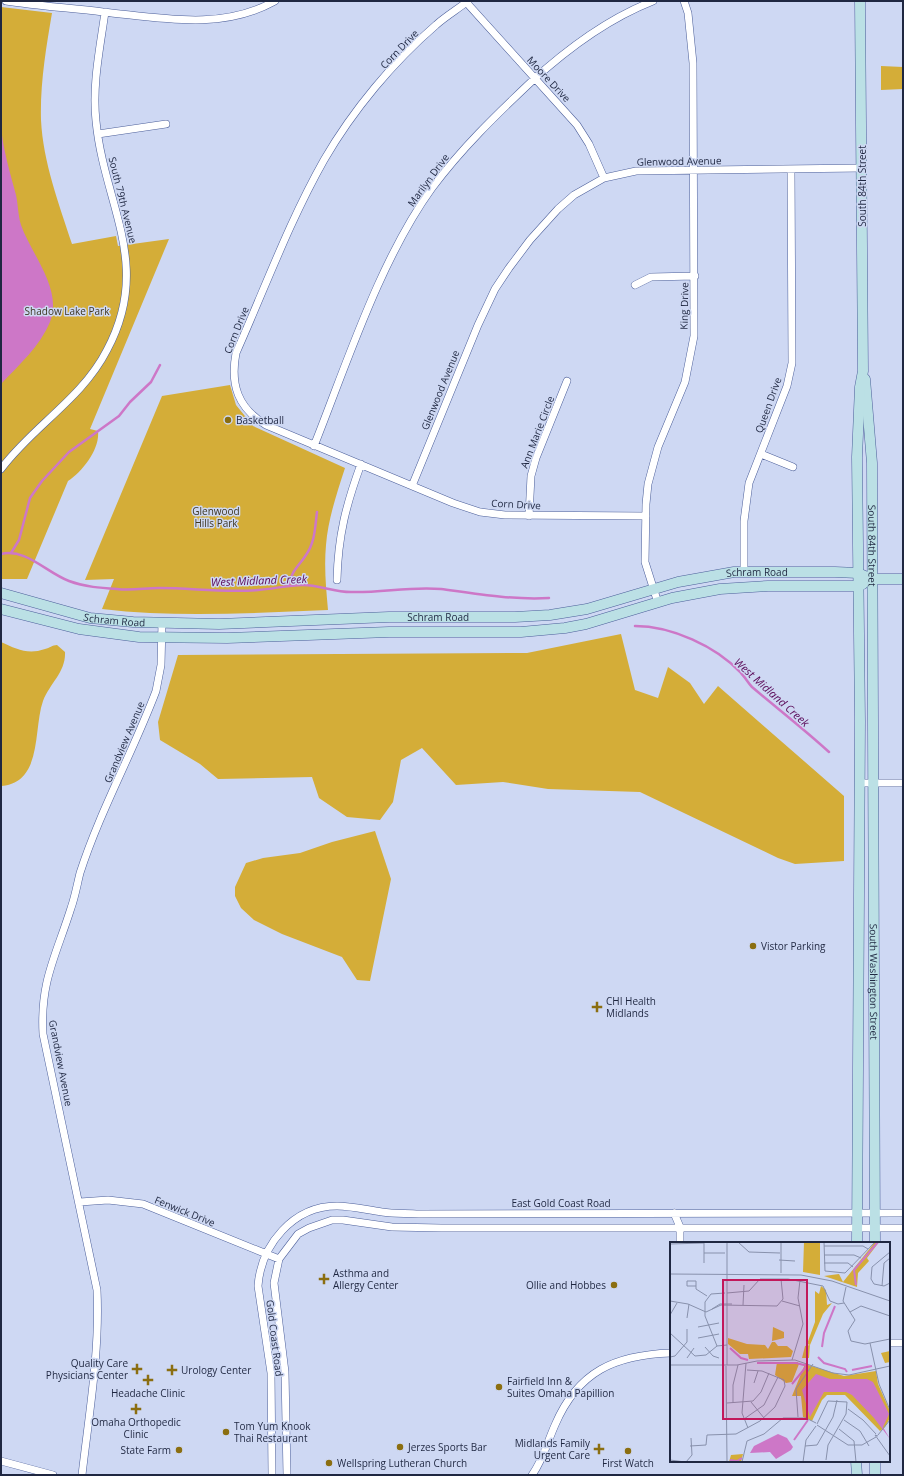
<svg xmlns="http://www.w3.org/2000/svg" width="904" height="1476" font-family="'Open Sans',sans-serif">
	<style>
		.green { fill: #d4ad38 }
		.water { fill: #cd77c7 }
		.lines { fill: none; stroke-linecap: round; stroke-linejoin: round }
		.stream { stroke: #cd77c7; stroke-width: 2.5 }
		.street-casing { stroke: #4c5f9a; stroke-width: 8 }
		.secondary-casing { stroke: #4c5f9a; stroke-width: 11 }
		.street { stroke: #fff; stroke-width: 7 }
		.secondary { stroke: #bbe0e5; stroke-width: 10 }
		.poi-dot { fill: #8b6e10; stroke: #ced8f3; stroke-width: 1.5 }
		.labels { text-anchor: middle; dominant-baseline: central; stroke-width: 3; stroke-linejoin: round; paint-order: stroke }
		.street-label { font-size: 10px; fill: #1f2741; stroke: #ced8f3 }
		.park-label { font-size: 10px; fill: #3e3621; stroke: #ced8f3 }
		.poi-label { font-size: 10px; fill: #1f2741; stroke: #ced8f3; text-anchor: start }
		.water-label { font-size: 11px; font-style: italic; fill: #5a0958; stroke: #ced8f3 }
		.inset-river { fill: none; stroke: #cd77c7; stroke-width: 2 }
		.inset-road { fill: none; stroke: #8891ac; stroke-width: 1 }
		.view { fill: #c2185b; fill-opacity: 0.15; stroke: #c2185b; stroke-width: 2 }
		.inset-edge { fill: none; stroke: #1f2741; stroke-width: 2 }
	</style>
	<rect width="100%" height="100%" fill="#ced8f3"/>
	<!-- green -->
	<path class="green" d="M1,7L52,13C46,48 40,84 41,120C43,162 59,204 72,244L116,236L118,246L169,239L90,429L98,431C100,449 83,471 68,481L27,579H1Z
		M881,66L903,67V89L881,90Z
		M230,385L236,405L253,426L345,468C337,493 328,519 326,545C324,567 326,588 328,610C253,613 177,618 102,609L114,579L85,580L162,396Z
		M621,634L635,690L658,698L668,667L690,683L704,704L718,686L844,796V861L795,864L778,858L640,792L548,789L503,782L456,785L422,748L401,760L393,802L380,820L347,817L319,798L312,777L218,779L200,764L160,740L158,722L178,655L527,653Z
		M1,642C16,649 28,655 45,649C50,648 52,645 57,645L65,652C66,672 50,683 43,701C33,729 43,783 1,786Z
		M375,831L391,879L370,981L357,980L342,957L282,934L254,920L241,908L235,896V887L246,863L263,858L300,853L332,842Z"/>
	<!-- water -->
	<path class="water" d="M1,126C3,150 10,172 16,195C18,204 18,215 21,225C31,254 63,289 50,322C40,346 19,365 1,384Z"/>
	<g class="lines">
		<!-- stream -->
		<path class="stream" d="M11,553L19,540L30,498L42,481L69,452L119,416L130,402L151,382L160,365
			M1,554C26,548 47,573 69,581C85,587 101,588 117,589C131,591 145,588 159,588C192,588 225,593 258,590C273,589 288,585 303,585C319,585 334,592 351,592C381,593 411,586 441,589C477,594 512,600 549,598
			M289,585C291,571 299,566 306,555C315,542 315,528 317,512
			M635,626C671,626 716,646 741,673C745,677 748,683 752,687C778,709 804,729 829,752"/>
		<!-- street casing -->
		<g class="street-casing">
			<path id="street" d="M6,1C38,6 71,8 103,12C162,18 221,31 275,1
				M468,1C458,9 446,16 436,25C393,62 353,110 324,160C289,222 265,288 236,353C230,385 238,408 266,425L453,503L480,512L505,515L646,516
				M466,2L577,125L589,144L604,178
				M98,134L166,124
				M635,285L651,277L695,276
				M314,446C347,363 380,260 432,188C461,149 495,116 531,82C567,49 607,19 653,1
				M761,454L793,467
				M1,469C33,426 82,399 107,350C153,264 104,205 96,121C92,85 100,48 105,12
				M412,486L478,325L495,289L509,268L530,240L558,209L574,195L604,178L636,171L862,168
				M529,516L531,476L536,458L567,381
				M744,572V521L749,483L787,386L792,363L791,169
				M337,580C338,536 346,505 361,464
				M658,603L645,562L646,504L648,484L658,447L685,382L694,336L693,63L688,13L684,1
				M859,783H903
				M80,1202L108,1200L143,1204L279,1259
				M674,1213L680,1227V1243
				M889,1343H903
				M1,1461L53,1475
				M82,1475C89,1414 100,1351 97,1290L43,1034C40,981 56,956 71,908C75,897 77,885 80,873C100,811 133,752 156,691L161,665L162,623
				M272,1475L271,1373L258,1286C261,1245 293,1206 337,1206C352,1206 367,1210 382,1212C394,1214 407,1213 419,1214L903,1213
				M287,1475L285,1372L274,1283L279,1259L298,1234L309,1228L332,1220H343L392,1227L441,1228H903
				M532,1475C543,1460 547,1443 555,1425C578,1371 615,1355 671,1353"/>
		</g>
		<!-- secondary casing -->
		<g class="secondary-casing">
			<g id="secondary">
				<path id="s1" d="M865,379L872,463L875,1243"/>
				<path id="s2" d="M1,593L90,618L133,622L219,624L389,617H515L550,615L587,609L678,582L734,572H835L858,573L872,579H903"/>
				<path d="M1,609L79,629L139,637L227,638L389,632H521L565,628L586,624L672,598L720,589L768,586H858L863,584"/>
				<path d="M857,1243L860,721L857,457L860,387L863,371L860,1"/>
				<path d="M856,1461L857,1475"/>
				<path d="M875,1461V1475"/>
			</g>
		</g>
		<!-- street -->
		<use href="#street" class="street"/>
		<!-- secondary -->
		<use href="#secondary" class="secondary"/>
	</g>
	<!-- markers -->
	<g class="poi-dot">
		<circle cx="228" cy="420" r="4"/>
		<circle cx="753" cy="946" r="4"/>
		<path d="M595 1001h4v4h4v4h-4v4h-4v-4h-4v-4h4z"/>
		<path d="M322 1273h4v4h4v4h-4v4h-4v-4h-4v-4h4z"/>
		<circle cx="614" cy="1285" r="4"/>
		<path d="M135 1363h4v4h4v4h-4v4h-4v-4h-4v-4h4z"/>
		<path d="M170 1364h4v4h4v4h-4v4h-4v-4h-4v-4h4z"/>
		<path d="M146 1374h4v4h4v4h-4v4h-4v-4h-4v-4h4z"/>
		<circle cx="499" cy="1387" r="4"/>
		<path d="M134 1403h4v4h4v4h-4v4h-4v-4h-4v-4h4z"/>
		<circle cx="226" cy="1432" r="4"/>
		<circle cx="400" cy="1447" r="4"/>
		<path d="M597 1443h4v4h4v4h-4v4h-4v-4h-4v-4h4z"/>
		<circle cx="179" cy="1450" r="4"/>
		<circle cx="628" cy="1451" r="4"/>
		<circle cx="329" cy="1463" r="4"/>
	</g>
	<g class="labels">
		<!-- street labels -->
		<g class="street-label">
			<text transform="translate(399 49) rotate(-46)">Corn Drive</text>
			<text transform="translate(549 79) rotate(47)">Moore Drive</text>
			<text transform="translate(679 161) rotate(-1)">Glenwood Avenue</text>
			<text transform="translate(428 180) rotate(-54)">Marilyn Drive</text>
			<text transform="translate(862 186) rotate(-90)">South 84th Street</text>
			<text transform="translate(123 200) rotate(76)">South 79th Avenue</text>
			<text transform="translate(684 306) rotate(-89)">King Drive</text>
			<text transform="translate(236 330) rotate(-68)">Corn Drive</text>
			<text transform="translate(440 390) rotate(-68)">Glenwood Avenue</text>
			<text transform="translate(768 405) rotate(-70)">Queen Drive</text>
			<text transform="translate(537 432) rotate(-69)">Ann Marie Circle</text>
			<text transform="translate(516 504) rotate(3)">Corn Drive</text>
			<text stroke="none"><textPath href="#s1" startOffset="167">South 84th Street</textPath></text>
			<text stroke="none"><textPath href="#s2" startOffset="765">Schram Road</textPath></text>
			<text stroke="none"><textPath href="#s2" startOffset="441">Schram Road</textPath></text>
			<text stroke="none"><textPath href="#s2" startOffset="117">Schram Road</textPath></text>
			<text transform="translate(124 742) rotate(-67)">Grandview Avenue</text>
			<text stroke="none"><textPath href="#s1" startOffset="603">South Washington Street</textPath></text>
			<text transform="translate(61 1063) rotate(79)">Grandview Avenue</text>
			<text x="561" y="1203">East Gold Coast Road</text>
			<text transform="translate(185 1211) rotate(22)">Fenwick Drive</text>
			<text transform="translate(275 1338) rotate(83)">Gold Coast Road</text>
		</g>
		<!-- park labels -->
		<g class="park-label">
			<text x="67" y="311">Shadow Lake Park</text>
			<text x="216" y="511">Glenwood<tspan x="216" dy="12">Hills Park</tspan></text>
		</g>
		<!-- poi labels -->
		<g class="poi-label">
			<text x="236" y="420">Basketball</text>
			<text x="761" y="946">Vistor Parking</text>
			<text x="606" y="1001">CHI Health<tspan x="606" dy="12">Midlands</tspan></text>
			<text x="333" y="1273">Asthma and<tspan x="333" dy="12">Allergy Center</tspan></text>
			<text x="606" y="1285" text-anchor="end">Ollie and Hobbes</text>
			<text x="128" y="1363" text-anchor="end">Quality Care<tspan x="128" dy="12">Physicians Center</tspan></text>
			<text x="181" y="1370">Urology Center</text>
			<text x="507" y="1381">Fairfield Inn &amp;<tspan x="507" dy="12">Suites Omaha Papillion</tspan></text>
			<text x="148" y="1393" text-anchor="middle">Headache Clinic</text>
			<text x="136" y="1422" text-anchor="middle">Omaha Orthopedic<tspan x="136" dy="12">Clinic</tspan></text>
			<text x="234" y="1426">Tom Yum Knook<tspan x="234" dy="12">Thai Restaurant</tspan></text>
			<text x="590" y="1443" text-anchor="end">Midlands Family<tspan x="590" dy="12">Urgent Care</tspan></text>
			<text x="408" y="1447">Jerzes Sports Bar</text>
			<text x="171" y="1450" text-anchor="end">State Farm</text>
			<text x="337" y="1463">Wellspring Lutheran Church</text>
			<text x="628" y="1463" text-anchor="middle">First Watch</text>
		</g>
		<!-- water labels -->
		<g class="water-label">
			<text transform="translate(259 580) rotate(-2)">West Midland Creek</text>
			<text transform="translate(772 692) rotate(42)">West Midland Creek</text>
		</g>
	</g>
	<!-- overview -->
	<g transform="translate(670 1242)">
		<rect width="220" height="220" fill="#ced8f3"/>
		<path d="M134,0H150V33L133,30ZM205,0H209L197,16L199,19L188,31L187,45L154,34L169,32L173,40ZM151,44L156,48L157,63L162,61L153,72L140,103L139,116H132L135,104L140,103L137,102L145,80V49L149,52ZM103,85L114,90V96L102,99ZM58,96L77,102L95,103L98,107L102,100H105L108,104H117L123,109L121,115L79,117L78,112H70L58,102ZM220,109V120L215,121L211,111ZM107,120H128L127,122H129L122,140L116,141L105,133ZM135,122L174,134L206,129L208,142L220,169V176L215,185L210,189L175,153H157L152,158L142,179L133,175L131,154H122ZM73,212L71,220H59L61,213Z" fill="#d4ad38"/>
		<path d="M146,132L160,137H197L203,140L219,172L213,185L220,197L204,176L182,153L176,150H154L140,175L132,148ZM108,192L117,196L123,205L121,208L106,217L100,210L80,211L84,204Z" fill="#cd77c7"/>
		<path class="inset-river" d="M186,43L184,28L208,0M152,105L154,91L165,64M60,106L71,116L78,118M148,115L154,121L175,127L177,130M87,121H126L138,124M182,128L202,124M122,142L136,125M124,198L138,178M60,218L67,219L72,216"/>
		<path class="inset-road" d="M57,0V123M68,0L79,10L110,11M154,0L155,29L175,31L205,0M0,2L34,1M154,4H193L198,7M220,10L202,25L201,37L204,42L214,44L220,41M34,11H55M154,13H184L191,16M109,18L125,19M34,21V0M154,21H178L183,25M111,31V0M0,32L131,33L162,39L220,59M26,44H17V39H26V47L37,54M212,44L214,21L220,16M176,45L173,59L185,78L178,89L181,99L195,102L220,97M57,51L79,49L90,37H118L153,44L160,59L168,62L174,61M0,59L18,62L36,70L51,63L107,64L113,57L111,37M112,59L130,64M73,63L74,43M42,67L50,62H62M180,70L191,64L220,74M0,73L7,61M17,76L19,62M28,85L49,81M0,91L25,114L36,113L47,104L57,103M28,96L49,92M200,101L209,142L220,168M47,104L35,74V60L41,52L55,51M35,105L43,114L49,116M0,115L5,114L17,100V87M17,116L24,106M122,118L133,82L128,56L130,38M76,121L72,171L78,186M0,123H67L87,119L125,118L163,131L179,133L220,124M56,124L57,220M84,141L88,129M81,160L94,176M57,161L83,159L91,150L99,131M63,161V143L68,123M178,167L193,178L206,192M128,175L126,147L143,122M74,177L94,163L108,135M174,178L190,189L199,204M147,182L158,159L177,160L176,172L158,203L156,218M147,183L178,203H192L206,195M169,187L184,199L186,220M208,193L220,178M208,194L205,193L220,214M20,204L36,203L37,193L66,192L90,179L105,165L115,144L114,138L92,129L77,128M135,204L147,203L163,175L167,158M0,218L15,220M16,220L22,213L21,196M72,220L77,199L94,192L113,176H136L146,181M118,220H133M133,220L136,198L146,184M153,220H210"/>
		<path class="view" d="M53,38H137V177H53Z"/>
		<rect width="220" height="220" class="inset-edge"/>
	</g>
	<!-- border -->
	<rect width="904" height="1476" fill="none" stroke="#1f2741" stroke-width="4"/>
</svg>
